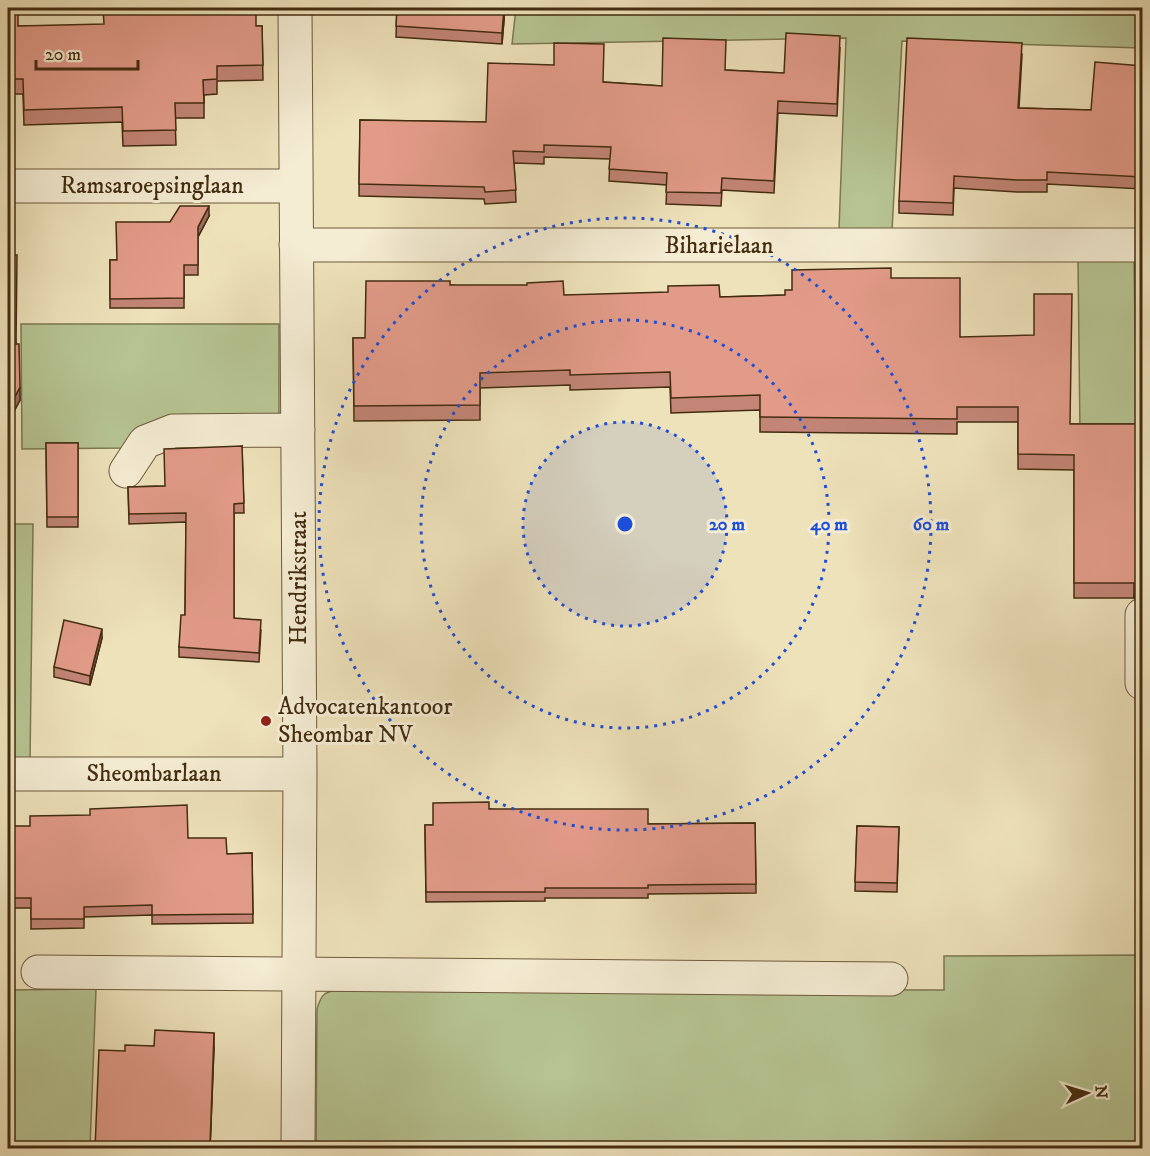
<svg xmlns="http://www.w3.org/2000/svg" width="1150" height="1156" font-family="'IM FELL DW Pica',serif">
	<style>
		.green { fill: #b6c492; stroke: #7c7851; stroke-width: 1.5 }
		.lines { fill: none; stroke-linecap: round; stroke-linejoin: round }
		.minor-casing { stroke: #6e5a3b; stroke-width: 35 }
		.minor { stroke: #f4ecd3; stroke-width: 33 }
		.wall { fill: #c28576; stroke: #432c10; stroke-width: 1.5 }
		.shaded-wall { fill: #9e6c60; stroke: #432c10; stroke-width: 1.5 }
		.building { fill: #e29b89; stroke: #432c10; stroke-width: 1.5 }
		.ring { fill: none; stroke: #1d4ed8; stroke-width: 3; stroke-dasharray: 3 6 }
		.poi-dot { fill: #8f2418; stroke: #f4ecd3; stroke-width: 2 }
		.labels { text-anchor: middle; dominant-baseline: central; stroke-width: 6; stroke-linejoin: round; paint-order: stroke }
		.street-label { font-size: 24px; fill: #432c10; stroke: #f4ecd3 }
		.poi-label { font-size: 24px; fill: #432c10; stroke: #f4ecd3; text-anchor: start }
		.centre { fill: #1d4ed8; stroke: #f4ecd3; stroke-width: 3 }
		.ring-label { font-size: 18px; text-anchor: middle; font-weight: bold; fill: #1d4ed8; stroke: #f4ecd3; stroke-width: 6; stroke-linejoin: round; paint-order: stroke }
	</style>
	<rect width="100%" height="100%" fill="#eee2bb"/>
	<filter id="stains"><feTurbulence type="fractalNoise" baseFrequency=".00333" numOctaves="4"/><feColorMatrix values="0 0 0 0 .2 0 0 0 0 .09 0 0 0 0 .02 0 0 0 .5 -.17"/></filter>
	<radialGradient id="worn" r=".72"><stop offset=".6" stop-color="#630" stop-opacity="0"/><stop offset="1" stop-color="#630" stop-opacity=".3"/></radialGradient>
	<!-- green -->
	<path class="green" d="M516,8H1142V48L902,41L892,231L839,230L846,38L512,44Z
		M1078,261H1134L1137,434H1080Z
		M21,324H279V431L125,448L22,449Z
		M8,524H33L30,763H8Z
		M1142,955V1148H316L317,1009C322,992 325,992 342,989L944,990V956Z
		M96,989L90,1148H8V990Z"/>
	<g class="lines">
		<!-- minor casing -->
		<g class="minor-casing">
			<path id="minor" d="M295,8L300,774L298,1148
				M8,186H296
				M296,245H1142
				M126,471L145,442L173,431L298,430
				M1142,615V683
				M8,774H300
				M38,972L891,979"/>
		</g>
		<!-- minor -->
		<use href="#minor" class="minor"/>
	</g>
	<!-- wall -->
	<path class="wall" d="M8,8L18,26H262L263,80L217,81V94L204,95V118H175L176,145L123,146L122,122L24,125L23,94H8Z
		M397,8H505L502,44L396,37Z
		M840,48L837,116L778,113L774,193L722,190L721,206L666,204L667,185L609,181L610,159L544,157V164L514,163L516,202L485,204L484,199L359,196L360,120L486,122L603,82L662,86L725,70L784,73Z
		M1022,55L1019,108L1091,110L1143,66V189L1047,184V192H1017L954,188L953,215L899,213V201Z
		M209,216L198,237V275H184V308H110V260H117Z
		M8,255L16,344L20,400L12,415H8Z
		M891,278L960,337L1070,424H1143L1134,598H1074V470L1018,469V422H957V434L760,432V410L671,413L670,387L570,390V385L480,388V420L354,421L353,338H365L450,285L564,295L720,297L785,295Z
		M46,443H78V527H47Z
		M242,446L244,513H234V618L261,630L259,662L179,657V647L185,615L186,522L129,524L128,487L165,486Z
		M102,638L90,685L54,677V667Z
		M489,809L648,824L755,823L756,893L648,894V898H545V901L426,902L425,825H433Z
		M8,826L188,838L227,854L252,853L253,923L152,924V915L84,917V928L31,929V908H8Z
		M857,826L899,827L897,892L855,891Z
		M154,1046L214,1047L210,1149H95L125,1051Z"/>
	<!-- shaded-wall -->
	<path class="shaded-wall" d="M504,8H505L502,44V33Z
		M209,206V216L198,237V227Z
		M20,387V400L12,415V402Z
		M1143,581V596L1134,598V583Z
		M102,629V638L90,685V676Z
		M214,1033V1047L210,1149Z"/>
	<!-- building -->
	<path class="building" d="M8,8H18V26L104,24L103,8H256V26H262L263,65L217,66V79L203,80L204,103H175L176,130L123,131L122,107L24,110L23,79H8Z
		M397,8H504L502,33L396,26Z
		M786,33L840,36L837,104L778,101L774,181L722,178L721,193L666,192L667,173L609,169L611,147L544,145V152L513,151L516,190L485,192L484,187L359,184L360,120L486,122L488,63L554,65V43L604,44L603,82L662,86L663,38L726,40L725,70L784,73Z
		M907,38L1022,43L1018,108L1091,110L1095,62L1143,66V177L1047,172V180H1017L954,176L953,203L899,201Z
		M180,206H209L198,227V265H184V298L110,299V260H117L116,222H170Z
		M8,255H17L16,344H19L20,387L12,402H8Z
		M891,268V278H960V337L1034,335V294H1072L1070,424H1143V581L1134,583H1074V455L1018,454V407H957V419L760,417V395L671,398L670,372L570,375V370L480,373V405L354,406L353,338H365L366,281H450V285H527V283L563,281L564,295L668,292V286L719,285L720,297L785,295V290H792V270Z
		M46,443H78V517H47Z
		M242,446L244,503L234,504V618L261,620L259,653L179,647L181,615H185L186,513L129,514L128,487L165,486L164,449Z
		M64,620L102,629L90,676L54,667Z
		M489,802V809H648V824L755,823L756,884L648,885V888H545V892H426L425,825H433V803Z
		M187,805L188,838H226L227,854L252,853L253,914L152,915V905L84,907V919H31V898H8V826H30V816L90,815V809Z
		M857,826L899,827L897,883L855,882Z
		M155,1030L214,1033L210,1145L140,1143V1149H95L99,1050L125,1051V1045L154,1046Z"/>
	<!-- distance rings -->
	<circle cx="625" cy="524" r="102" fill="#1d4ed8" fill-opacity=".12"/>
	<g class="ring">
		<circle cx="625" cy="524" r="102"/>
		<circle cx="625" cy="524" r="204"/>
		<circle cx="625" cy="524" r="306"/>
	</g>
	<!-- markers -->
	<circle class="poi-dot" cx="266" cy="721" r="6"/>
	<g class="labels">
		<!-- street labels -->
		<g class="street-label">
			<text x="152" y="186">Ramsaroepsinglaan</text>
			<text x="719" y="246">Biharielaan</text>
			<text transform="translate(299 578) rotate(-90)">Hendrikstraat</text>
			<text x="154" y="774">Sheombarlaan</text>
		</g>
		<!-- poi labels -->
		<g class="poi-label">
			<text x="278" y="707">Advocatenkantoor<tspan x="278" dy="28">Sheombar NV</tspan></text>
		</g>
	</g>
	<circle cx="625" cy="524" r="9" class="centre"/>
	<g class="ring-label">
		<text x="727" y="530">20 m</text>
		<text x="829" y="530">40 m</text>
		<text x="931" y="530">60 m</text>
	</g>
	<!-- margin -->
	<rect width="1150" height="1156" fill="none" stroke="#eee2bb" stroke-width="30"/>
	<rect x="9" y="9" width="1132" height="1138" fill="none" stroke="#432c10" stroke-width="3"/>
	<rect x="15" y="15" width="1120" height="1126" fill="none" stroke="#432c10" stroke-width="1.5"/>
	<!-- north arrow -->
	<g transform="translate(1087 1093) rotate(86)" stroke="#f4ecd3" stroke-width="4.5" paint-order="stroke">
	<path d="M0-4.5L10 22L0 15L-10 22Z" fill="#432c10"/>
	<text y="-9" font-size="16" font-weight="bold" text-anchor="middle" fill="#432c10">N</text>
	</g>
	<!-- scale -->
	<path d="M36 60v9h102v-9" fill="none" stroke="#432c10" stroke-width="3"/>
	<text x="45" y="60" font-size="18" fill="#432c10" stroke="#f4ecd3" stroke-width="4.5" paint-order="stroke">20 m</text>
	<rect width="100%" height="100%" filter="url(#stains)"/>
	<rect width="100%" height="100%" fill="url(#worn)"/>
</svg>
